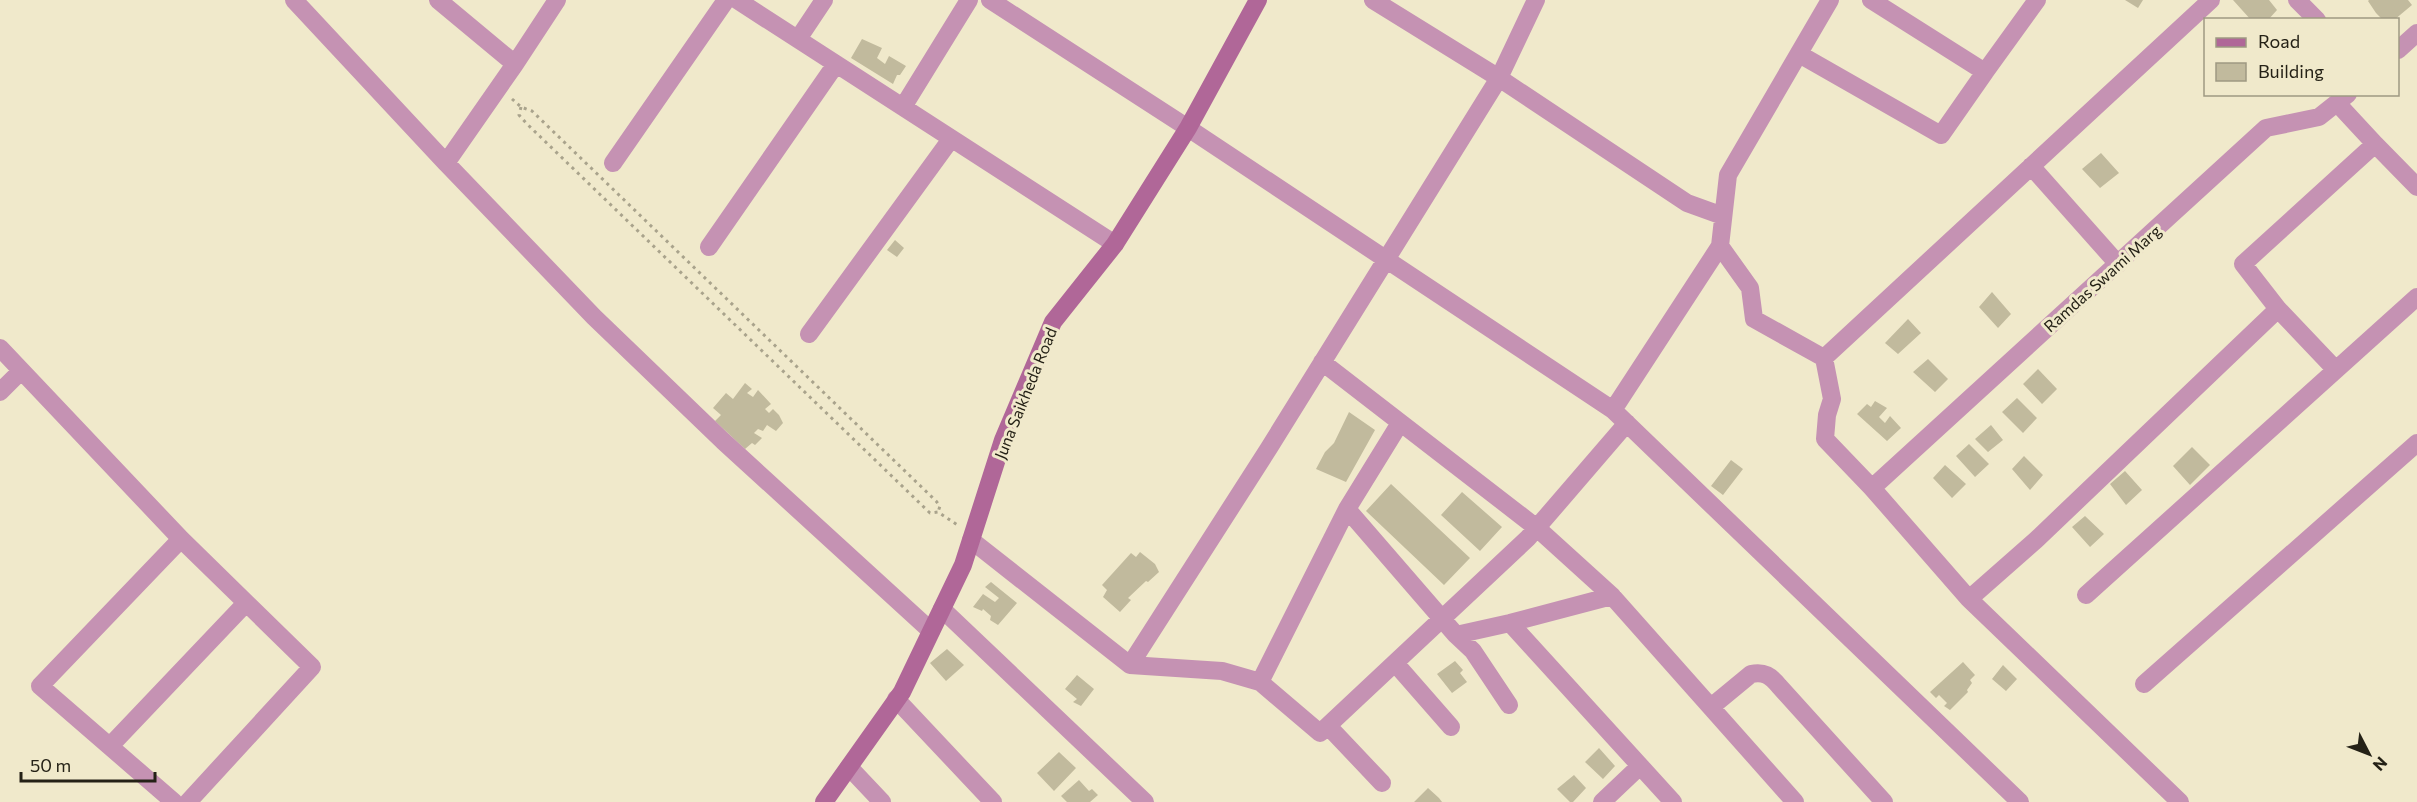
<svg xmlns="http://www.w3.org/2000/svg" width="2417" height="802" font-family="Commissioner,sans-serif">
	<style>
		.building { fill: #c1ba9d }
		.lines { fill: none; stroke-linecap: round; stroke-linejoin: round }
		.path { stroke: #a9a38c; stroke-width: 3; stroke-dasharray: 3 4.5; stroke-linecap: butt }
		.street { stroke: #c592b3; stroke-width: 18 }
		.secondary { stroke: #b06798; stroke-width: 18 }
		.labels { text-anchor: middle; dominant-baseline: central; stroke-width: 6; stroke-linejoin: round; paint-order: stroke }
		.street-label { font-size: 16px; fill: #242116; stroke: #f0e9cb }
	</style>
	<rect width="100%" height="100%" fill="#f0e9cb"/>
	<!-- building -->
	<path class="building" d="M2125,0H2143L2138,8Z
		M2233,0H2269L2277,10L2268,20H2251Z
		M2369,0H2408L2412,5L2394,20H2383L2376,13L2368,1Z
		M862,39L882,48L877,58L885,64L889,56L906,66L900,75H897L893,84L851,58Z
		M2101,153L2119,173L2100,188L2082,169Z
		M895,240L904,248L897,257L887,250Z
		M1992,292L2011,314L1998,328L1979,307Z
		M1908,319L1921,333L1898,354L1885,343Z
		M1928,359L1948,379L1935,392L1913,372Z
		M2038,369L2057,389L2042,404L2023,384Z
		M745,383L752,389L747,393L753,397L758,390L771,404L765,409L769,413L773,409L779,415L783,423L776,431L767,425L763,431L758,429L754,433L762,438L755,445L752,443L745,449L715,421L721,415L713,408L726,393L733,399Z
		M2017,398L2037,418L2023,433L2002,412Z
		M1875,401L1887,408L1879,417L1885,423L1890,416L1901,428L1887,441L1857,414L1867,404L1871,407Z
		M1349,412L1375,430L1346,482L1316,469L1325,452L1334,443Z
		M1991,425L2003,440L1988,452L1975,439Z
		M1969,444L1989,464L1975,477L1956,456Z
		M2192,447L2210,465L2190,485L2173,466Z
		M2024,456L2043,475L2030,490L2012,469Z
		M1731,460L1743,469L1723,495L1711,486Z
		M1945,465L1966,484L1952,498L1933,478Z
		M2125,471L2142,490L2126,505L2110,484Z
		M1391,484L1470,558L1444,585L1366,511Z
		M1462,492L1502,527L1480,551L1441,515Z
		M2085,516L2104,534L2090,547L2072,527Z
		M1140,552L1155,564L1159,572L1148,582L1146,581L1128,598L1131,600L1120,612L1103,597L1107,590L1102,585L1131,553L1136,557Z
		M991,582L1017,603L998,625L990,620L991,616L983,609L982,611L973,607L983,594L995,602L999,598L985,587Z
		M947,649L964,665L946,681L930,663Z
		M1455,661L1463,670L1460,673L1467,682L1452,693L1437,674Z
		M1963,662L1975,675L1970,680L1972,683L1967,690L1968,692L1950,710L1944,706L1947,703L1939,695L1936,698L1930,692Z
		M2003,665L2017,679L2006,691L1992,679Z
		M1077,675L1094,689L1081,706L1073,702L1077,699L1065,689Z
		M1599,748L1615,766L1603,779L1585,762Z
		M1059,752L1076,768L1054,791L1037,773Z
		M1574,775L1586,788L1573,802H1570L1557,789Z
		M1079,780L1089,791L1092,789L1098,795L1090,802H1067L1061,796Z
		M1428,788L1439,798L1442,802H1414Z"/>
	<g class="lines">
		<!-- path -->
		<path class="path" d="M512,99L521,107L532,111L936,501L940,506L938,512
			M521,107L519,115L526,123L930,513L938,512L959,526"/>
		<!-- street -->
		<path class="street" d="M294,0L446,163
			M438,0L515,64L557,0
			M737,0L1115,244
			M990,0L1188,128L1613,410
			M1373,0L1499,78L1536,0
			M1830,0L1728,175L1720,246L1613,410L2020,802
			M1871,0L1985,72L2037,0
			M2211,0L1824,358L1832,399L1827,415L1825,439L1872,488L1969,599L2036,540L2278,309L2243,264L2375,144L2417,187
			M2297,0L2317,20
			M798,39L824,0
			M2398,50L2417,33
			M1799,54L1941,135L1985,72
			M515,64L446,163L594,317L723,441L931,631
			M2337,103L2375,144
			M903,107L969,0
			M613,163L726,0
			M2031,166L2118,264
			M1720,246L1750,288L1754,319L1824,358
			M709,247L836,64
			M2278,309L2336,370
			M809,334L951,139
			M0,348L181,539L40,686L174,802
			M1322,362L1537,528L1612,596L1795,802
			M0,392L21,371
			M1872,488L2266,128L2319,117L2348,94
			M1347,509L1456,635L1473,651L1509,705
			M181,539L312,667L188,802
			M971,540L1130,665L1222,671L1260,682L1320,733L1528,538L1627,423
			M2086,595L2417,297
			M1969,599L2180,802
			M942,609L1145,802
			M1510,623L1673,802
			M1456,635L1510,623L1612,596
			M1395,663L1451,727
			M1130,665L1269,448L1499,78L1687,203L1723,216
			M1260,682L1347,509L1400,423
			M2144,684L2417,443
			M896,699L993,802
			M1711,707L1751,674C1764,671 1771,676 1779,686L1884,802
			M1328,726L1382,783
			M110,746L246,603
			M849,767L882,802
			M1602,802L1640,766"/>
		<!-- secondary -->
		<path class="secondary" d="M824,802L902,692L963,565L1003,440L1053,322L1115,244L1188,128L1258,0"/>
	</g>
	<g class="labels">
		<!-- street labels -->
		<g class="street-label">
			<text transform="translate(2102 278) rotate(-42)">Ramdas Swami Marg</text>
			<text transform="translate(1025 393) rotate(-68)">Juna Saikheda Road</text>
		</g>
	</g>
	<!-- legend -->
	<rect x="2204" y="18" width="195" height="78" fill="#f0e9cb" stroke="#9e9983" stroke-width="1.5"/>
	<rect x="2216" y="38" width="30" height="9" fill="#b06798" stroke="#9e9983" stroke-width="1.5"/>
	<text x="2258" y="48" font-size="18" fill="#242116">Road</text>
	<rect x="2216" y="63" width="30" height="18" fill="#c1ba9d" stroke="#9e9983" stroke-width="1.5"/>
	<text x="2258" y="78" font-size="18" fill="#242116">Building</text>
	<!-- north arrow -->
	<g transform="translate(2369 754) rotate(132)" stroke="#f0e9cb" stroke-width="4.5" paint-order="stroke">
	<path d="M0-4.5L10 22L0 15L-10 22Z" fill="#242116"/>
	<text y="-9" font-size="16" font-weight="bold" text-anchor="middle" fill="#242116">N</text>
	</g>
	<!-- scale -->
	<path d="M21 772v9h134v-9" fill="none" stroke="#242116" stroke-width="3"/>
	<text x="30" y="772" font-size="18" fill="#242116" stroke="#f0e9cb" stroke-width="4.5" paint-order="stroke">50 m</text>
</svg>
